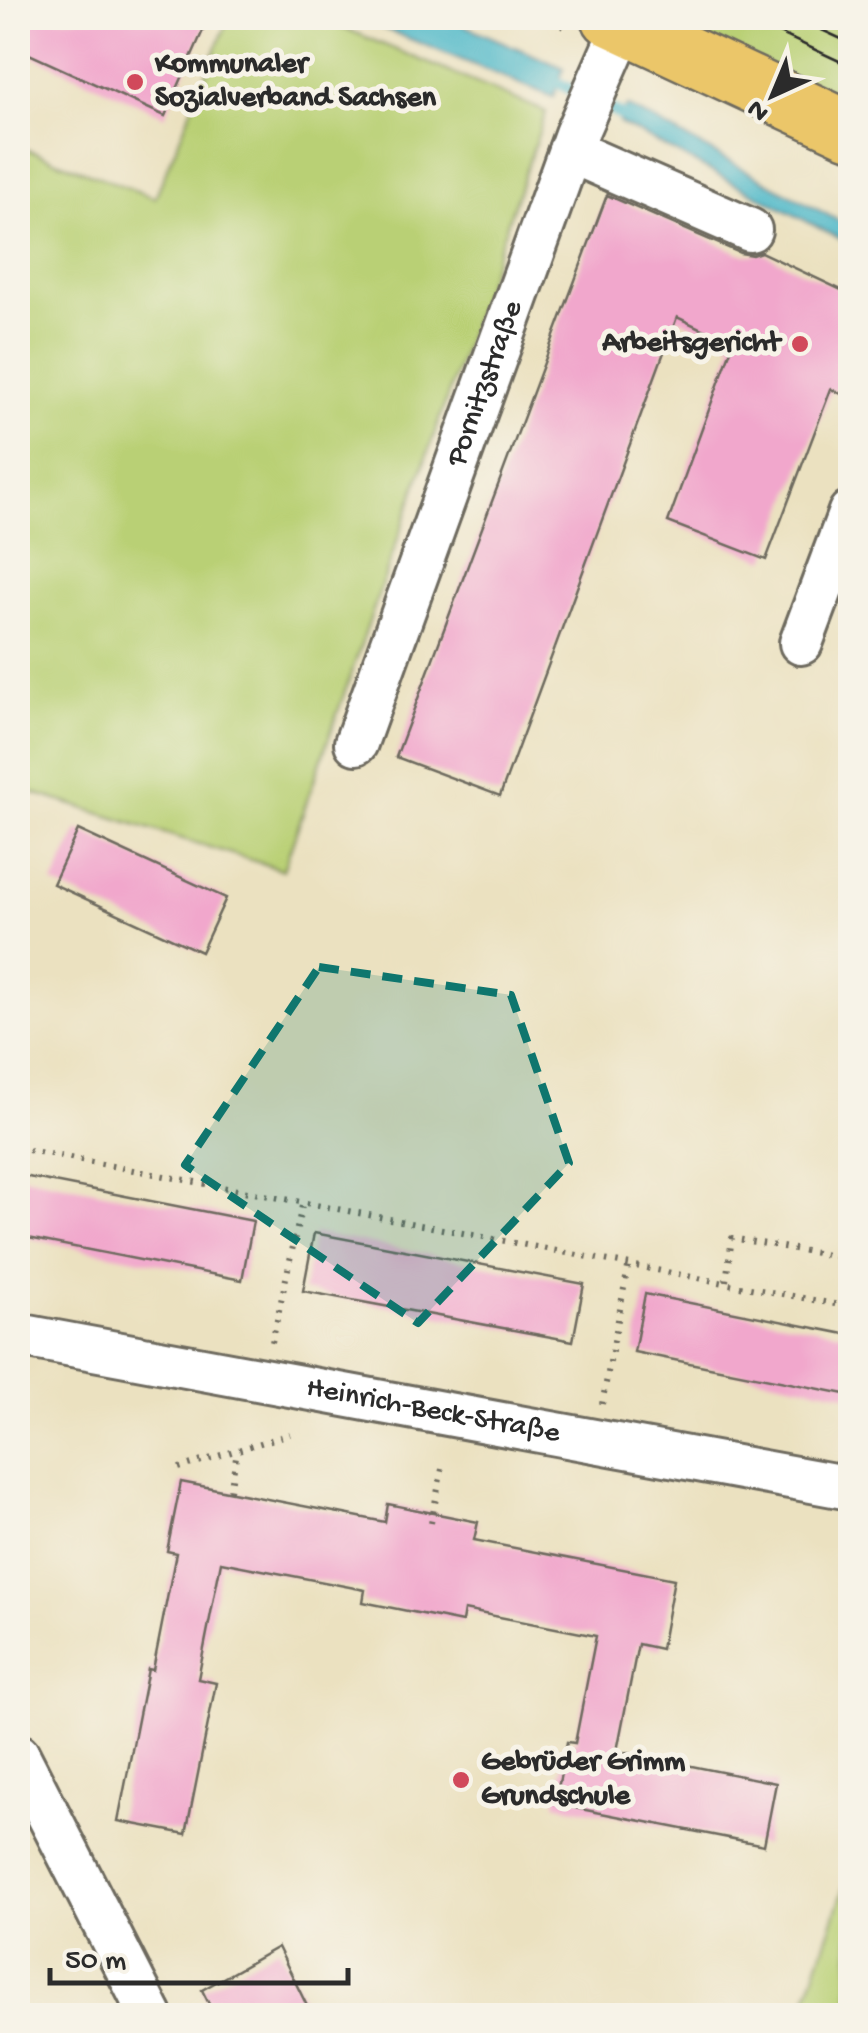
<svg xmlns="http://www.w3.org/2000/svg" width="868" height="2033" font-family="'Gochi Hand',sans-serif">
	<style>
		.green { fill: #b9d074; stroke: #727e50; stroke-width: 2.5 }
		.water { fill: #4bb7c8; stroke: #3b717a; stroke-width: 2.5 }
		.lines { fill: none; stroke-linecap: round; stroke-linejoin: round }
		.stream { stroke: #4bb7c8; stroke-width: 12 }
		.building { fill: #f1a7cc }
		.minor-casing { stroke: #6e6b5f; stroke-width: 48 }
		.major-casing { stroke: #6e6b5f; stroke-width: 60 }
		.path { stroke: #6e6b5f; stroke-width: 6; stroke-dasharray: 2.5 8; stroke-linecap: butt }
		.minor { stroke: #fff; stroke-width: 42 }
		.major { stroke: #ebc669; stroke-width: 55 }
		.tram { stroke: #2b2b2b; stroke-width: 2.5 }
		.marked { fill: #0f766e; fill-opacity: 0.2; stroke: #0f766e; stroke-width: 8; stroke-dasharray: 20 12; stroke-linejoin: round }
		.poi-dot { fill: #d1495b; stroke: #f7f3e8; stroke-width: 4 }
		.labels { text-anchor: middle; dominant-baseline: central; stroke-width: 10; stroke-linejoin: round; paint-order: stroke }
		.poi-label { font-size: 30px; font-weight: bold; fill: #2b2b2b; stroke: #f7f3e8; text-anchor: start }
		.street-label { font-size: 30px; fill: #2b2b2b; stroke: #f7f3e8 }
	</style>
	<rect width="100%" height="100%" fill="#f7f3e8"/>
	<filter id="ink" filterUnits="userSpaceOnUse"><feTurbulence type="fractalNoise" baseFrequency=".01" numOctaves="2"/><feDisplacementMap in="SourceGraphic" scale="20" xChannelSelector="R" yChannelSelector="G"/><feConvolveMatrix kernelMatrix="1 2 1 2 8 2 1 2 1" color-interpolation-filters="sRGB"/></filter>
	<filter id="wash" filterUnits="userSpaceOnUse"><feTurbulence type="fractalNoise" baseFrequency=".0048" numOctaves="4" result="noise"/><feDisplacementMap in="SourceGraphic" scale="40" xChannelSelector="R" yChannelSelector="G"/><feGaussianBlur stdDeviation="2.25" result="paint"/><feColorMatrix in="noise" values="0 0 0 0 0 0 0 0 0 0 0 0 0 0 0 0 0 1.4 0 .05"/><feComposite in="paint" operator="in"/></filter>
	<g filter="url(#wash)">
		<rect width="100%" height="100%" fill="#ebe1c0"/>
		<!-- green -->
		<path class="green" d="M229,18H320L546,112L283,870L18,788V146L155,198Z
			M659,18H850V107Z
			M850,1872V2015H801Z"/>
		<!-- water -->
		<path class="water" d="M358,18H447L564,68L553,97Z
			M627,106L850,227V244L619,123Z"/>
		<g class="lines">
			<!-- stream -->
			<path class="stream" d="M543,75L636,123"/>
		</g>
		<g id="blocks">
			<!-- building -->
			<path class="building" d="M18,18H185L205,26L165,116L18,49Z
				M607,195L740,253L752,255L761,252L850,294V398L831,389L766,560L668,522L733,344L677,317L500,796L396,757Z
				M78,830L226,898L201,952L53,884Z
				M18,1175L253,1221L242,1280L18,1236Z
				M314,1233L584,1284L573,1341L303,1291Z
				M645,1294L850,1335V1395L634,1352Z
				M181,1482L385,1522L388,1504L478,1522L474,1540L674,1579L661,1649L638,1644L617,1751L776,1783L764,1845L555,1804L567,1742L575,1743L596,1636L464,1610L462,1622L363,1602L365,1590L221,1562L198,1679L216,1683L186,1834L118,1821L148,1669L153,1670L176,1553L167,1551Z
				M278,1947L312,2016H215L202,1990Z"/>
		</g>
	</g>
	<g filter="url(#ink)">
		<use href="#blocks" fill-opacity="0" stroke="#6e6b5f" stroke-width="2.5"/>
		<g class="lines">
			<!-- minor casing -->
			<g class="minor-casing">
				<g id="minor">
					<path d="M570,151L750,230"/>
					<path d="M801,643L850,512"/>
					<path id="s1" d="M356,743L576,134L624,24"/>
					<path id="s2" d="M18,1335L850,1488"/>
					<path d="M18,1755L151,2016"/>
				</g>
			</g>
			<!-- major casing -->
			<g class="major-casing">
				<path id="major" d="M610,18L850,130"/>
			</g>
			<!-- path -->
			<path class="path" d="M542,18L564,27
				M18,1148L850,1307
				M726,1281L732,1238L850,1259
				M272,1342L303,1201
				M602,1404L629,1262
				M179,1468L290,1434
				M230,1491L237,1451
				M431,1523L443,1464"/>
			<!-- minor -->
			<use href="#minor" class="minor"/>
			<!-- major -->
			<use href="#major" class="major"/>
			<!-- tram -->
			<path class="tram" d="M747,18L850,66
				M796,18L850,43"/>
		</g>
	</g>
	<!-- marked area -->
	<path class="marked" d="M319,967L511,995L569,1163L418,1323L185,1165Z"/>
	<!-- markers -->
	<g class="poi-dot">
		<circle cx="135" cy="82" r="10"/>
		<circle cx="800" cy="344" r="10"/>
		<circle cx="461" cy="1780" r="10"/>
	</g>
	<g class="labels">
		<!-- poi labels -->
		<g class="poi-label">
			<text x="155" y="65">Kommunaler<tspan x="155" dy="34">Sozialverband Sachsen</tspan></text>
			<text x="780" y="344" text-anchor="end">Arbeitsgericht</text>
			<text x="481" y="1763">Gebrüder Grimm<tspan x="481" dy="34">Grundschule</tspan></text>
		</g>
		<!-- street labels -->
		<g class="street-label">
			<text stroke="none"><textPath href="#s1" startOffset="382">Pornitzstraße</textPath></text>
			<text stroke="none"><textPath href="#s2" startOffset="422">Heinrich-Beck-Straße</textPath></text>
		</g>
	</g>
	<!-- margin -->
	<rect width="868" height="2033" fill="none" stroke="#f7f3e8" stroke-width="60"/>
	<!-- north arrow -->
	<g transform="translate(773 95) rotate(224)" stroke="#f7f3e8" stroke-width="8" paint-order="stroke">
	<path d="M0-8L18 38L0 25L-18 38Z" fill="#2b2b2b"/>
	<text y="-15" font-size="28" font-weight="bold" text-anchor="middle" fill="#2b2b2b">N</text>
	</g>
	<!-- scale -->
	<path d="M50 1968v15h298v-15" fill="none" stroke="#2b2b2b" stroke-width="5"/>
	<text x="65" y="1968" font-size="30" fill="#2b2b2b" stroke="#f7f3e8" stroke-width="8" paint-order="stroke">50 m</text>
</svg>
